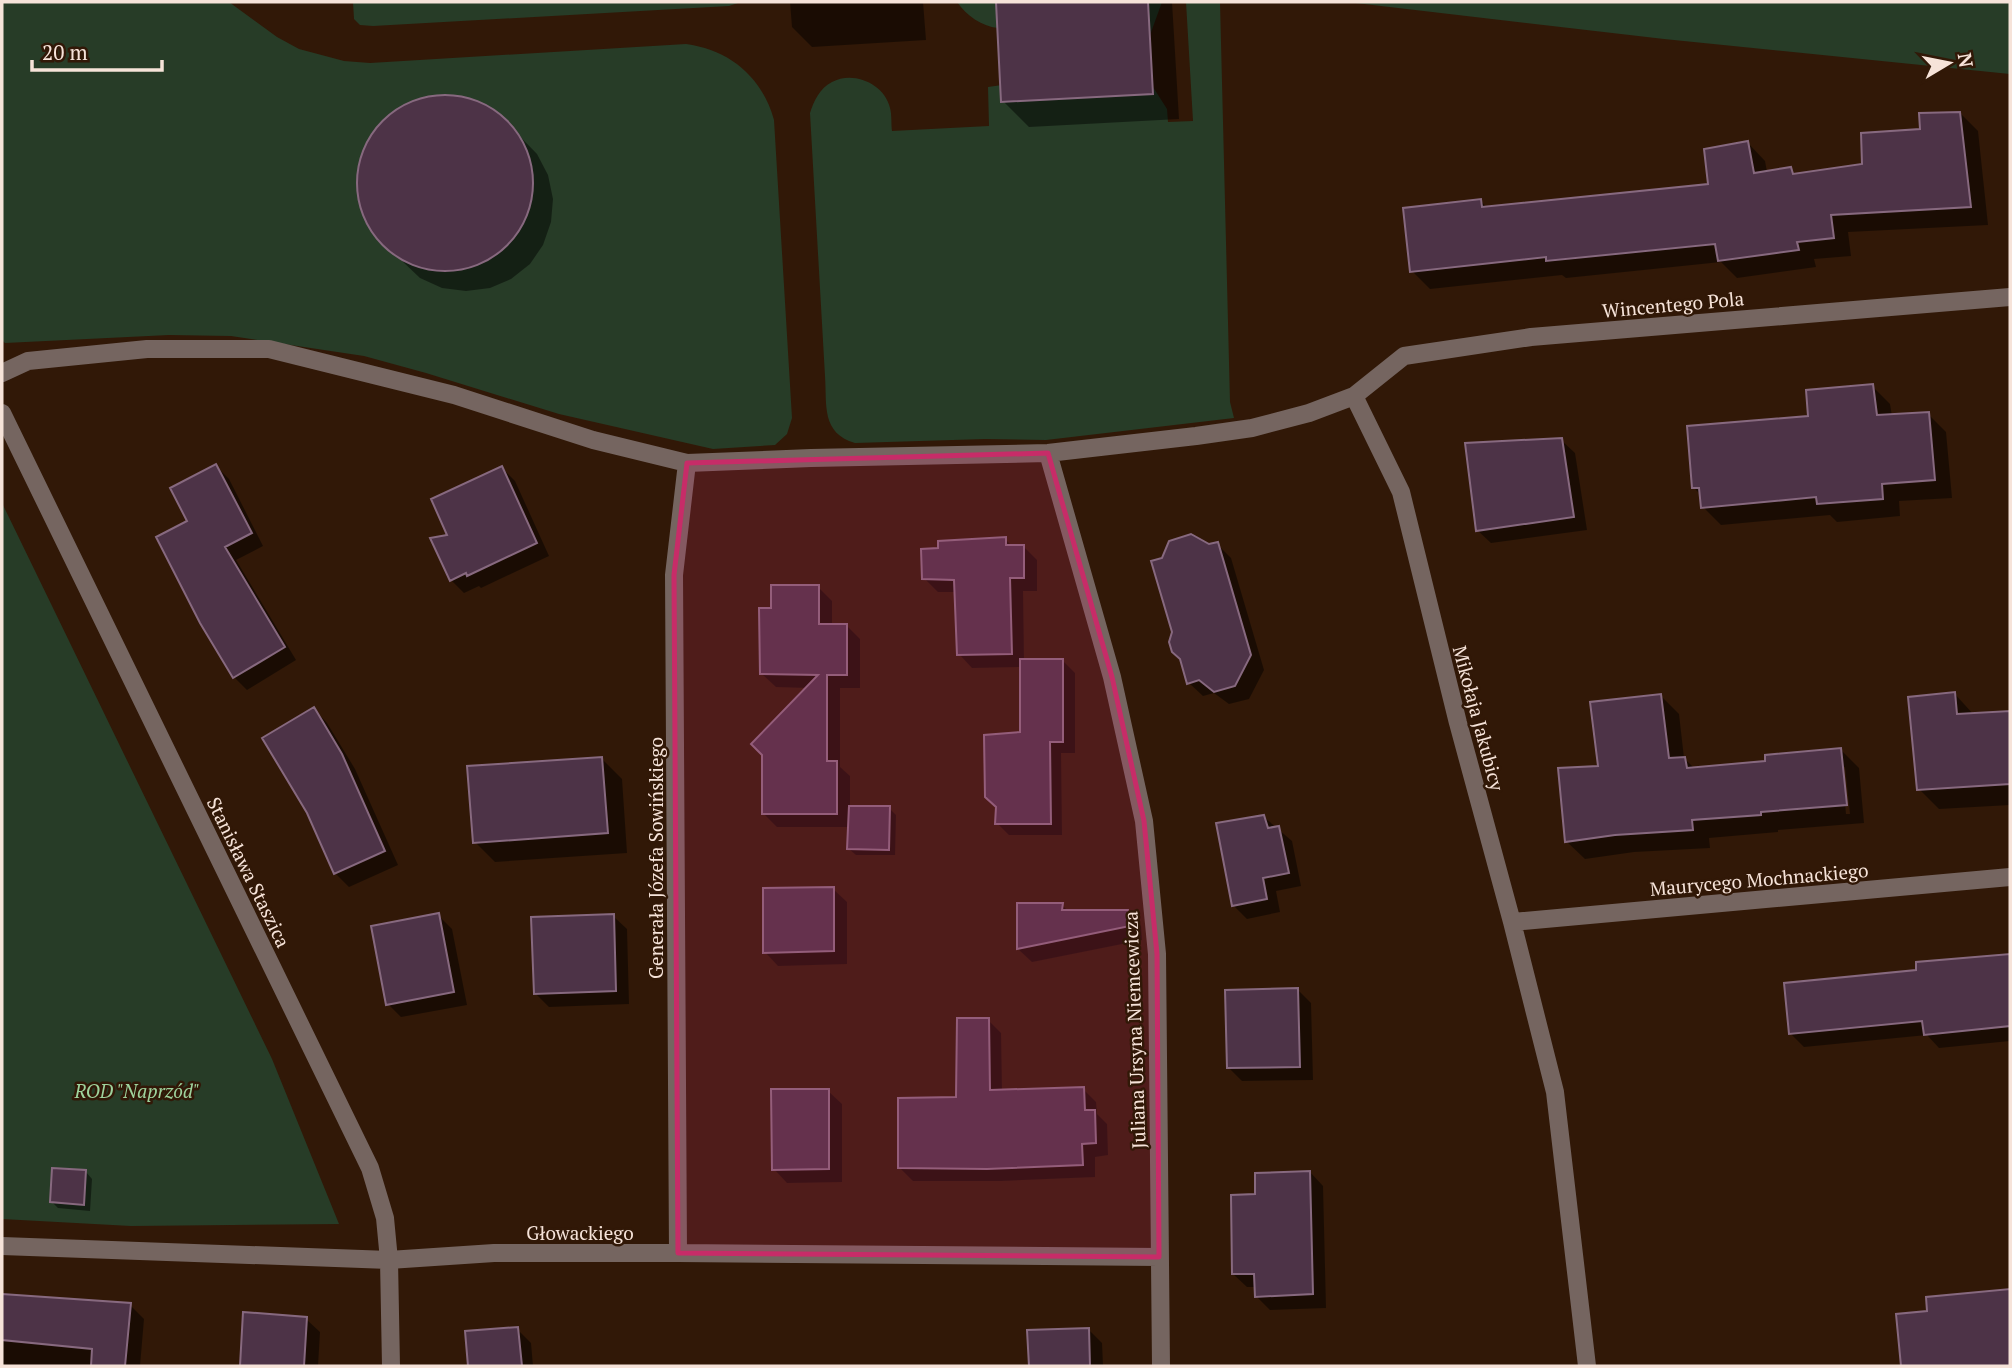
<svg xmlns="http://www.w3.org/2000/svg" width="2012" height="1368" font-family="'PT Serif',serif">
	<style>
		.green { fill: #273c27 }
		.shadow { fill: #0007; fill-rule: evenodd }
		.building { fill: #4d3347; stroke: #87697f; stroke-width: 2 }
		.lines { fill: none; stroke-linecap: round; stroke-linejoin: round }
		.minor { stroke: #756560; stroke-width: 18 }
		.marked { fill: #c72c68; fill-opacity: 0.2; stroke: #c72c68; stroke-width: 5; stroke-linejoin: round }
		.labels { text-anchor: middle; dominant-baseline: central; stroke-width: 5; stroke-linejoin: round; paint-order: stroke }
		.street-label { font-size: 19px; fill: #f6e3d9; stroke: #311807 }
		.park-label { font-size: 19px; font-style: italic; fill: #9ed39d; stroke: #311807 }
	</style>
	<rect width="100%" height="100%" fill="#311807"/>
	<!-- green -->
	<path class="green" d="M2,2H229L277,37L299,49L344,61L370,63L686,44C730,50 762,77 774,120L792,418L787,434L775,445L713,449L559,414L426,373L364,356L231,336L169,335L5,343L2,340Z
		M353,2H741L729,6L373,26L360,25L354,19Z
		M957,2H1162L1150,35L1153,87L1167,109L1168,122L1193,121L1186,2H1220L1230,402L1234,418L1046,440L985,439L855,443C821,433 827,405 825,376L810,113C814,101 819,89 832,82C853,70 885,84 890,108C892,115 891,124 892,131L989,126L988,87L1002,85L998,28C981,26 967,16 957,2Z
		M1347,2H2010V74L1664,39Z
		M2,503L272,1059L339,1224L131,1226L2,1219Z"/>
	<!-- shadow -->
	<path class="shadow" d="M790,2H923L926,40L812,47L792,27Z
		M997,2H1172L1179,119L1029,127L1003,101Z
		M445,97L464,99L483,105L500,116L537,154L548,175L553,199L551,222L543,245L530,264L511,279L490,288L466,291L442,288L420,278L381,241L370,225L362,207L359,187L361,167L366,148L376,131L390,117L406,106L425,99Z
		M1960,113L1978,131L1988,225L1848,232L1851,256L1814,259L1816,267L1737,278L1721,262L1566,278L1562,275L1430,289L1412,271L1481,201L1487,208L1710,186L1748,143L1765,161L1767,172L1790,169L1796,176L1864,165L1922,131Z
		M1872,386L1890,404L1892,416L1928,414L1946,432L1952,498L1899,501L1900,516L1837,522L1830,515L1721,525L1703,507L1702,496L1694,488L1810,417Z
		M1561,440L1575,453L1587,530L1491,543L1477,530Z
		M216,466L229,479L263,546L236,560L296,660L247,690L234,677L190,522Z
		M502,468L515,481L549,556L481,588L479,586L464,593L451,580L450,536Z
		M1005,539L1013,547L1023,546L1037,560V591H1023L1024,661H1063L1075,673V753H1061L1062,835H1009L997,823V807L1021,734L1022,667L972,668L959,654L956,592H938L924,578Z
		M1217,544L1231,558L1264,670L1249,699L1229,704L1214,693L1203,696L1189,683Z
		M818,587L832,601V625H846L860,639V688H840V767L850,776V808H889L896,815L895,855H856L849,849L850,827H777L764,814L808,688L776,687L762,674L773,610Z
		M1954,693L1974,715L2010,713V805L1939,809L1919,789Z
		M1661,696L1679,714L1684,758L1695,769L1767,763L1841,750L1859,768L1864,823L1778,830V832L1709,838L1710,848L1634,852L1585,859L1566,841L1600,768ZM1842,767H1845L1850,814H1846Z
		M314,709L327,723L355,769L398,865L349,887L335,873L308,812Z
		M602,759L622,779L627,853L495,862L475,842Z
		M1264,817L1292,841L1301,886L1276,891L1280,912L1247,919L1233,905Z
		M833,889L847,902V964L778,966L765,952Z
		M1062,905L1069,912H1127L1141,926L1142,940L1032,962L1018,949Z
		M438,915L452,929L467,1005L401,1017L388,1004Z
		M613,916L627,929L629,1004L549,1007L536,994Z
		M2010,955V1041L1939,1048L1927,1035L1804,1047L1791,1034L1918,971L1917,963Z
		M1297,989L1311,1003L1313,1080L1242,1081L1228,1067Z
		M988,1020L1001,1033L1002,1091L1083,1089L1096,1102L1097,1114L1107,1124L1108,1155L1095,1157V1177L1001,1181H913L900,1168L958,1099Z
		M828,1091L842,1104V1182L787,1183L774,1169Z
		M86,1172L92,1179L90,1211L58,1208L52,1202Z
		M1310,1172L1323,1186L1326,1308L1270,1310L1256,1296V1287H1247L1233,1274L1257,1196Z
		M2010,1291V1366H1903L1898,1316L1929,1312L1928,1298Z
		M2,1296L130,1305L144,1319L140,1366H2Z
		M306,1319L320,1332L318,1366L242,1365Z
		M517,1329L531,1343L533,1366H469L467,1333Z
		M1089,1330L1102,1343L1103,1366H1030L1029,1332Z"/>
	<!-- building -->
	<path class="building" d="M996,2H1148L1153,94L1001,102Z
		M357 183a88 88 0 1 1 176 0a88 88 0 1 1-176 0Z
		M1960,112L1971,207L1831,215L1834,238L1797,242L1799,250L1718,261L1715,244L1546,261V257L1410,272L1403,208L1481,199L1482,207L1708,184L1704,149L1748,141L1754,173L1791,167L1793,174L1862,164L1861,133L1920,129L1919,113Z
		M1873,384L1877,415L1929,412L1935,480L1882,484L1883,499L1817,504L1816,497L1701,508L1699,488H1692L1687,426L1808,416L1806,390Z
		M1562,438L1574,517L1476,531L1465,443Z
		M216,464L252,533L225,547L285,647L233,678L200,623L156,537L187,521L170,488Z
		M502,466L537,543L467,576L466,573L450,581L430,538L447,535L431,499Z
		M1191,534L1209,544L1218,542L1251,655L1235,686L1214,692L1199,680L1187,684L1180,659L1172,652L1169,642L1172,632L1151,561L1162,558L1169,541Z
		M1006,537V545H1024V578H1010L1012,654L957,655L954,580L922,579L921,549L938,548V541Z
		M771,585H819V624H847V675H827V761H837V814H762V755L751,744L818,675L760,674L759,608H771Z
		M1020,659H1063V742H1050L1051,824H995L996,807L985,797L984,735L1020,732Z
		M1955,692L1957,714L2010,711V784L1917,790L1908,697Z
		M1661,694L1669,758L1685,757L1687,768L1765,761V755L1841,748L1847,805L1761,812V815L1692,820L1693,830L1615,835L1565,842L1558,768L1598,766L1590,702Z
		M314,707L342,754L385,851L334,874L307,813L262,738Z
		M602,757L608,833L473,843L467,766Z
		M849,806H890L889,850L847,849Z
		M1264,815L1268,828L1279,826L1289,873L1263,878L1267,899L1232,906L1216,823Z
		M834,887V951L763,953V888Z
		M1017,903H1063L1062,910H1128L1130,926L1017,949Z
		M439,913L454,992L386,1005L371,926Z
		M614,914L616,991L534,994L531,917Z
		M2010,954V1026L1924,1035L1922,1021L1789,1034L1784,983L1916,970V962Z
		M1298,988L1300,1067L1227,1068L1225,990Z
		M957,1018H989L990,1090L1084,1087L1085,1110H1095L1096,1143L1082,1144L1083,1165L987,1169L898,1168V1098L956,1097Z
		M771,1089H829V1169L772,1170Z
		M52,1168L86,1170L84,1205L50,1202Z
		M1310,1171L1313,1294L1255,1297L1254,1274H1232L1231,1195L1255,1194V1173Z
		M2010,1289V1366H1901L1896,1314L1927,1311L1926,1297Z
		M2,1294L131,1303L125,1366H91L92,1349L2,1340Z
		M243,1312L307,1317L304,1366H240Z
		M518,1327L522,1366H468L465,1331Z
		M1089,1328L1090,1366H1029L1027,1330Z"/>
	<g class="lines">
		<!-- minor -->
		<path class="minor" d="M2,373L28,361L147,349H269L454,395L593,440L687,463L811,458L1048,453L1196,436L1252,428L1309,413L1354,396L1401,492L1458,723L1512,922L1555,1092L1587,1366
			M1354,396L1404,356L1531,337L2010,297
			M2,413L370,1168L385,1218L389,1260L391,1366
			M1048,453L1112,677L1144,821L1157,954L1161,1366
			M1512,922L2010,877
			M2,1246L389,1260L494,1253H678L1159,1257
			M678,1253L674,575L687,463"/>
	</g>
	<!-- marked area -->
	<path class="marked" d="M1048,453L1112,677L1144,821L1157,954L1159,1257L678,1253L674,575L687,463Z"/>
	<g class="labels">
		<!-- street labels -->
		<g class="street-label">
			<text transform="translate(1673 304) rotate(-5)">Wincentego Pola</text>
			<text transform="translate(1479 718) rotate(75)">Mikołaja Jakubicy</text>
			<text transform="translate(655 858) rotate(-90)">Generała Józefa Sowińskiego</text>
			<text transform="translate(249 872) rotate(64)">Stanisława Staszica</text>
			<text transform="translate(1759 879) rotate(-5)">Maurycego Mochnackiego</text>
			<text transform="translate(1134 1030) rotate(-92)">Juliana Ursyna Niemcewicza</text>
			<text x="580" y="1232">Głowackiego</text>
		</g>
		<!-- park labels -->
		<g class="park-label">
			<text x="137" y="1090">ROD "Naprzód"</text>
		</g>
	</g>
	<!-- border -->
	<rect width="2012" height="1368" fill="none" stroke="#f6e3d9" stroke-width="7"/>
	<!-- north arrow -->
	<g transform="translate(1949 63) rotate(80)" stroke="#311807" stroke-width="5" paint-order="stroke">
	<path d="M0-5L12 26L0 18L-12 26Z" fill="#f6e3d9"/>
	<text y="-10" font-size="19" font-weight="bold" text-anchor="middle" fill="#f6e3d9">N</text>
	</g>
	<!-- scale -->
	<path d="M32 60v10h130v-10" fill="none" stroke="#f6e3d9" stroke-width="3.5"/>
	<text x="42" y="60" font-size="21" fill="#f6e3d9" stroke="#311807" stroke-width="5" paint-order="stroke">20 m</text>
</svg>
